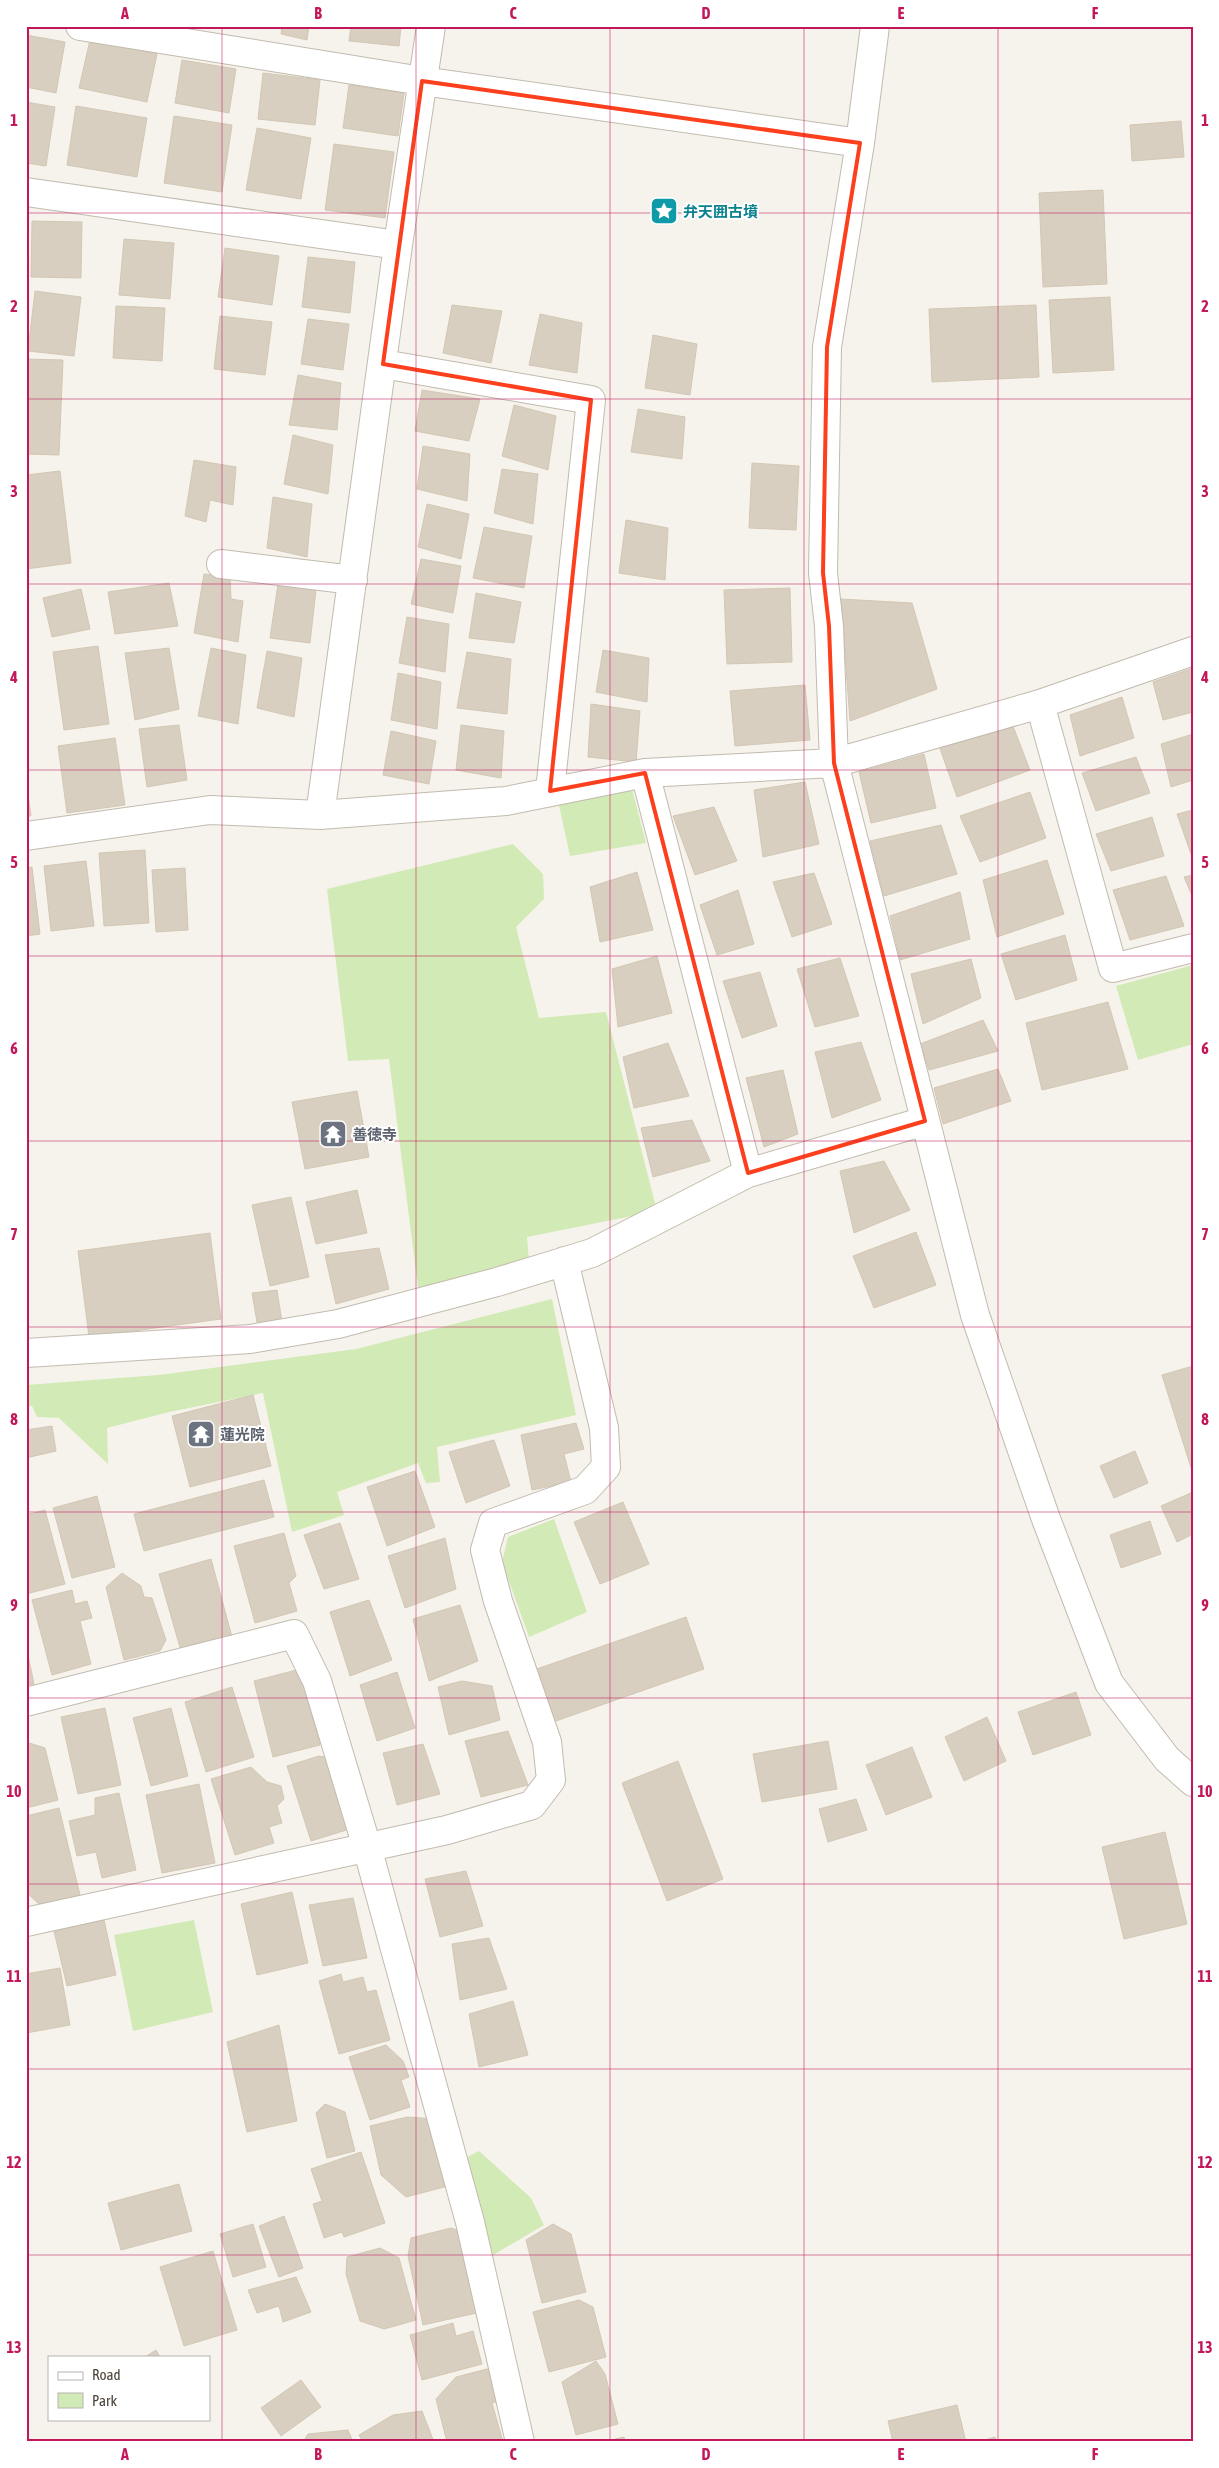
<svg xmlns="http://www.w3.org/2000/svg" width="1219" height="2468" font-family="'Asap Condensed','Noto Sans JP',sans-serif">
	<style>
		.green { fill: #d2eab5 }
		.building { fill: #d8cfc1; stroke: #d3c7b4 }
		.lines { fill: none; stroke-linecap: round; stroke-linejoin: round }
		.minor-casing { stroke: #c2bbae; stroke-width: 30 }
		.minor { stroke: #fff; stroke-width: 28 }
		.marked { fill: none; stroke: #fc3f1d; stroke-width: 4; stroke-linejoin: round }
		.grid { fill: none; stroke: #c2185b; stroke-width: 1; stroke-opacity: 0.55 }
		.labels { text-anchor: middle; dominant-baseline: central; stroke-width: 4; stroke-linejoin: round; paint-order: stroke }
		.culture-label { font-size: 15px; font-weight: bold; fill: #0d838f; stroke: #fff; text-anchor: start }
		.worship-label { font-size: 15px; font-weight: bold; fill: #5b616d; stroke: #fff; text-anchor: start }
		.neatline { fill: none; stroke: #c2185b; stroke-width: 2 }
		.grid-label { font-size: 16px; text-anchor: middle; font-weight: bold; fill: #c2185b }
	</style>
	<rect width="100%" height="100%" fill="#f6f3ec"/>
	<!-- green -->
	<path class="green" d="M632,789L646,843L570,856L557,796Z
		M513,844L543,874L544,899L516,927L539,1018L606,1012L657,1211L527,1237L529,1261L424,1291L418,1287L389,1059L348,1061L327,889Z
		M1193,965V1044L1138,1060L1116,986Z
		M552,1299L576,1415L437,1447L440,1482L426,1483L418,1463L337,1492L344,1515L292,1532L263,1393L169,1412L107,1428L108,1464L59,1418L37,1417L32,1406L26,1407V1385L159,1375L356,1349Z
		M554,1519L587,1612L529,1637L502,1562L508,1537Z
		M194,1920L213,2012L133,2031L114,1935Z
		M479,2151L531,2198L544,2225L493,2255L467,2157Z"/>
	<!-- building -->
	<path class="building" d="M282,26H309L307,40L281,34Z
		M351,26H401L399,46L349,41Z
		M26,35L65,42L56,93L26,87Z
		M90,40L157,54L147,102L79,88Z
		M182,60L236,69L229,113L175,103Z
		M263,73L320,80L315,125L258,119Z
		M349,85L404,93L398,136L343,128Z
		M26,102L55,107L46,166L26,163Z
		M76,106L147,118L137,177L67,165Z
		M174,116L232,125L222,192L164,183Z
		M1181,121L1184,157L1132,161L1130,125Z
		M257,128L311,138L301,199L246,190Z
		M334,144L394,152L385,218L325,210Z
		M1103,190L1107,284L1043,287L1039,193Z
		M32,221L82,222L81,278L31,277Z
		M124,239L174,243L170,299L119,295Z
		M225,248L279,256L272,305L218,297Z
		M308,257L355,262L350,313L302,307Z
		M35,291L81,297L74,356L28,351Z
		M1110,297L1114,370L1053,373L1049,300Z
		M452,305L502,311L491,363L443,353Z
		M1036,305L1039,377L932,382L929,309Z
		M116,306L165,308L162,361L113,358Z
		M540,314L582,323L577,373L529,365Z
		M220,316L272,322L265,375L214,369Z
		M308,319L349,324L343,370L301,364Z
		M653,335L697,344L690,395L645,388Z
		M26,359L63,360L59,455L26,454Z
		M298,375L341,383L337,430L289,425Z
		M422,390L480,399L469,441L415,431Z
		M514,405L556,416L548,470L502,456Z
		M638,409L685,417L682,459L631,452Z
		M293,435L333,445L328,494L284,484Z
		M423,446L470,454L467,501L417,489Z
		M194,460L236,467L233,505L210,500L206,522L185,516Z
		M752,463L799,466L796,530L749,528Z
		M502,469L538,474L533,524L494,513Z
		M60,471L71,563L26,569V475Z
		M273,497L312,504L307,557L267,548Z
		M427,504L469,514L461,559L418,547Z
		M626,520L668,528L665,580L619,573Z
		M484,527L532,536L524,588L473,578Z
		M421,559L461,566L453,613L411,604Z
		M204,574L230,577L231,599L243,601L238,642L194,633Z
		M169,583L178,626L115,634L108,592Z
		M278,584L316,590L310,643L270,638Z
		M790,588L792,662L727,664L724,590Z
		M81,589L90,629L52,637L43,598Z
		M476,593L521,602L514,643L469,638Z
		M841,599L912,603L937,689L850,721Z
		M407,617L449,624L445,672L399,663Z
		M98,646L109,724L64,730L53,652Z
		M169,648L179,709L135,720L125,653Z
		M211,648L246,655L238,724L198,716Z
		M603,650L649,658L647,702L596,692Z
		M267,651L302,658L294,717L257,708Z
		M467,652L511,659L507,714L457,708Z
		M1193,668V712L1163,720L1153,682Z
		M398,673L441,682L437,729L391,720Z
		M805,685L810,740L735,746L730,691Z
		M1122,697L1134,738L1080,756L1070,715Z
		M591,704L640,711L636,762L588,757Z
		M1011,721L1030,770L957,797L938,743Z
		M179,725L187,780L147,787L139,729Z
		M461,725L504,731L501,778L456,770Z
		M391,731L436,741L429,784L383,775Z
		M1193,734V780L1171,787L1161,744Z
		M115,738L125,805L67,813L58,746Z
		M924,754L936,808L871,823L859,772Z
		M1136,757L1150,793L1096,811L1082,773Z
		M26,781L31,816H26Z
		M805,782L819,844L763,857L754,790Z
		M1030,792L1046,838L980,862L960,816Z
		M714,807L737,861L695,875L673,816Z
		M1193,810V853L1191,854L1177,814Z
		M1152,817L1164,856L1111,871L1096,834Z
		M941,825L957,874L884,896L870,841Z
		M145,850L149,923L104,926L99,853Z
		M1047,860L1064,914L997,937L983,880Z
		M86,861L94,926L51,931L44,866Z
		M32,867L40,934L26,936V868Z
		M185,868L188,930L156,932L152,870Z
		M637,872L653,930L600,942L590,887Z
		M814,873L832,924L792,937L773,882Z
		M1193,875V898L1184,877Z
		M1166,876L1184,926L1130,940L1113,890Z
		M738,890L754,944L717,955L700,905Z
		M960,892L970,939L900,960L890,916Z
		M1065,935L1077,980L1016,1000L1001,954Z
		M657,956L672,1013L618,1027L612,969Z
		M840,958L859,1016L815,1027L797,969Z
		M971,959L981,998L923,1024L911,974Z
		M760,972L777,1026L742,1038L723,981Z
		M1108,1002L1128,1069L1042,1090L1026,1023Z
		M983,1020L998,1051L929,1070L920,1044Z
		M861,1042L881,1100L832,1118L815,1052Z
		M668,1043L689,1096L634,1108L623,1057Z
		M998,1069L1011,1101L943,1124L934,1088Z
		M783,1070L798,1134L764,1147L746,1078Z
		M357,1091L369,1157L305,1169L292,1102Z
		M692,1120L710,1161L653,1177L641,1128Z
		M884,1161L910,1210L854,1233L840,1171Z
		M357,1190L367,1233L316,1244L306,1202Z
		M291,1197L309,1277L270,1286L252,1205Z
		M916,1232L936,1285L874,1308L853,1256Z
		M210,1233L221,1319L89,1337L78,1251Z
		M379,1248L389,1289L336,1304L325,1255Z
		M277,1290L282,1322L258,1328L252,1293Z
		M1193,1366V1471H1192L1162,1375Z
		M253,1395L271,1466L190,1487L172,1416Z
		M576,1423L584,1449L564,1454L571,1482L532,1490L521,1435Z
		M52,1426L56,1451L26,1458V1430Z
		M494,1440L510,1486L466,1503L449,1452Z
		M1135,1451L1148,1483L1114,1498L1100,1466Z
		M415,1471L435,1527L387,1546L367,1487Z
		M264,1480L274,1517L144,1551L134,1514Z
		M1193,1492V1534L1177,1542L1161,1506Z
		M97,1496L115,1567L72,1578L53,1508Z
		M623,1502L649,1564L600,1584L574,1522Z
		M45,1510L65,1584L26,1594V1515Z
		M1150,1521L1161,1554L1121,1568L1110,1535Z
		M340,1523L359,1579L324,1589L304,1535Z
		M284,1533L296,1576L289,1583L297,1611L255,1623L234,1546Z
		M445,1538L456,1589L405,1608L388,1556Z
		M211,1559L232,1637L181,1651L159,1574Z
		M122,1573L141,1586L144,1597L152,1598L166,1640L160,1651L124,1660L106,1587Z
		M72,1590L75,1604L87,1601L92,1618L80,1621L91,1664L52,1675L32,1600Z
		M369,1600L392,1660L350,1676L330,1612Z
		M460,1605L478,1661L429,1681L413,1619Z
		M686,1617L704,1669L553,1722L534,1670Z
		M26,1646L34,1684L26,1685Z
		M300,1669L320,1745L273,1757L254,1681Z
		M397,1672L415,1728L377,1741L360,1685Z
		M462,1681L492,1686L500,1720L449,1735L438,1687Z
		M232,1687L254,1757L206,1772L185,1702Z
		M1076,1692L1091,1735L1033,1755L1018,1712Z
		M105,1708L121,1785L78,1794L61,1717Z
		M171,1708L188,1776L151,1786L133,1718Z
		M987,1717L1006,1761L964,1781L945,1737Z
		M508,1731L528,1785L481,1797L465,1741Z
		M828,1741L837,1789L762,1802L753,1754Z
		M26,1742L45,1748L58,1800L26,1808Z
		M423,1744L440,1794L397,1805L383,1753Z
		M912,1747L932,1797L886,1815L866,1765Z
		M319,1756L335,1759L356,1827L311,1841L287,1766Z
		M678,1761L723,1879L667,1901L622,1783Z
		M251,1767L267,1782L281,1786L284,1799L277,1806L282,1823L269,1827L274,1843L235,1855L211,1779Z
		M199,1784L215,1863L162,1873L146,1795Z
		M119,1793L136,1870L102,1878L96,1852L77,1856L69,1821L95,1815V1798Z
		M856,1799L867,1830L828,1842L819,1809Z
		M59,1808L80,1895L40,1905L26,1892V1816Z
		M1165,1832L1187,1924L1124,1939L1102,1847Z
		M466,1871L483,1926L440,1937L425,1879Z
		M292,1892L308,1963L257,1975L241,1904Z
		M353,1898L367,1958L323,1966L309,1905Z
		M104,1920L116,1975L67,1986L54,1931Z
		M489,1938L507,1989L460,2000L452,1944Z
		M60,1968L70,2025L26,2033V2004H29L26,1974Z
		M341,1974L343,1982L363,1977L367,1992L376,1990L390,2040L339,2054L319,1981Z
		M513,2001L528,2055L479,2067L469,2014Z
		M279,2025L297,2121L247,2132L227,2042Z
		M386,2045L403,2061L409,2077L401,2080L410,2107L370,2120L349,2057Z
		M325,2104L345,2112L355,2151L327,2158L316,2113Z
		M407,2117L435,2119L452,2185L406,2197L381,2175L370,2126Z
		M361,2152L385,2223L344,2237L342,2232L324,2238L313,2204L322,2201L311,2169Z
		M179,2184L192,2231L121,2250L108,2203Z
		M284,2216L303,2268L279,2277L259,2226Z
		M253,2224L266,2267L233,2277L220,2234Z
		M553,2224L571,2234L586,2292L542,2303L526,2240Z
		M451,2228L464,2232L481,2312L423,2325L408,2256L411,2238Z
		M380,2248L399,2258L416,2320L384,2329L360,2321L346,2274L347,2257Z
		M213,2251L237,2330L184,2346L160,2267Z
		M296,2277L311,2312L283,2322L279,2306L257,2313L248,2290Z
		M579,2300L593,2307L606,2357L549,2372L533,2312Z
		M453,2323L456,2336L473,2331L482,2364L422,2380L410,2335Z
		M156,2350L160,2357H145Z
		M596,2361L605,2374L618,2424L576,2435L562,2382Z
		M491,2368L500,2401L492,2403L503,2442H447L436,2399L456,2377Z
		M301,2380L321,2407L281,2436L261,2408Z
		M957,2405L966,2442H893L888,2421Z
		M422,2411L434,2442H363L359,2435L393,2415Z
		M348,2430L353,2442H303L308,2434Z
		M624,2437L625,2442H603Z
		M995,2437L996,2442H978Z"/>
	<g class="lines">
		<!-- minor casing -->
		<g class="minor-casing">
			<path id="minor" d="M80,26L422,81L860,143
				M875,26L860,143L827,347L823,573L829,626L834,763L975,1315L1046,1519L1109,1683L1167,1759L1193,1782
				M26,192L398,245
				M383,364L591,400L550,791
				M221,564L353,580
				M1040,704L1113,968L1193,948
				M645,773L748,1173
				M320,815L398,245L431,26
				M26,836L210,810L320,815L506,801L645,773L834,763L1040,704L1193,651
				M26,1353L250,1339L338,1324L497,1282L592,1253L748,1173L925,1121
				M26,1702L294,1634L317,1681L367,1847L470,2222L520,2442
				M26,1922L447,1830L532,1805L551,1780L547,1742L498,1601L485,1550L493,1523L585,1490L606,1467L604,1428L564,1261"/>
		</g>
		<!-- minor -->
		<use href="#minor" class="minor"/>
	</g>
	<!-- marked area -->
	<path class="marked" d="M422,81L860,143L827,347L823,573L829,626L834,763L925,1121L748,1173L645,773L550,791L591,400L383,364Z"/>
	<!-- grid -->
	<path class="grid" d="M222,26V2442M416,26V2442M610,26V2442M804,26V2442M998,26V2442M26,213H1193M26,399H1193M26,584H1193M26,770H1193M26,956H1193M26,1141H1193M26,1327H1193M26,1512H1193M26,1698H1193M26,1884H1193M26,2069H1193M26,2255H1193"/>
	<!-- icons -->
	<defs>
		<g id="sight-square" transform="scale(1.4375)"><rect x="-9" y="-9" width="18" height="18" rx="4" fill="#0f9aa8" stroke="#fff"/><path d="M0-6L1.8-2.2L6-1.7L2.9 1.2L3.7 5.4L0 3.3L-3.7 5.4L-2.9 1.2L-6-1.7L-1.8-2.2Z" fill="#fff"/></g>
		<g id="temple-square" transform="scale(1.4375)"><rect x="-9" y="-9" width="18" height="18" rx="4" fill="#6b7280" stroke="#fff"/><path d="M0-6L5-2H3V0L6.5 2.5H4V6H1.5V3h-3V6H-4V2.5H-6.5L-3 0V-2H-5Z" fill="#fff"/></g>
	</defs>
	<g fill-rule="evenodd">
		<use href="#sight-square" x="664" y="211"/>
		<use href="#temple-square" x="333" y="1134"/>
		<use href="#temple-square" x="201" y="1434"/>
	</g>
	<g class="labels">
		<!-- culture labels -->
		<g class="culture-label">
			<text x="683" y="211">弁天囲古墳</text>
		</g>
		<!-- worship labels -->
		<g class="worship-label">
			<text x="352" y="1134">善徳寺</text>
			<text x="220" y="1434">蓮光院</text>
		</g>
	</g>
	<!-- border -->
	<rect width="1219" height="2468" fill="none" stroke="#ffffff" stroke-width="55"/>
	<!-- legend -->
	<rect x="48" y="2356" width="162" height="65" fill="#ffffff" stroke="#b7b4b0"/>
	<rect x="58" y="2372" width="25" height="8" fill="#ffffff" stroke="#b7b4b0"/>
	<text x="92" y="2380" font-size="15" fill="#4b4439">Road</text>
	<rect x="58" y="2393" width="25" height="15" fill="#d2eab5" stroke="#b7b4b0"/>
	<text x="92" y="2406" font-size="15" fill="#4b4439">Park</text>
	<rect x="28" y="28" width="1164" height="2412" class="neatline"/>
	<g class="grid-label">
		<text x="125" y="19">A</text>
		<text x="318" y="19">B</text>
		<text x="513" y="19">C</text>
		<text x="706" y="19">D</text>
		<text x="901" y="19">E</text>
		<text x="1095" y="19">F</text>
		<text x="14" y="126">1</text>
		<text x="1205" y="126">1</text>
		<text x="14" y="312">2</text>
		<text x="1205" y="312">2</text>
		<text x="14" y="497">3</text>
		<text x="1205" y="497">3</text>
		<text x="14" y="683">4</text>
		<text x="1205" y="683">4</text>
		<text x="14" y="868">5</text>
		<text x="1205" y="868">5</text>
		<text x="14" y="1054">6</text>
		<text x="1205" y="1054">6</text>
		<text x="14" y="1240">7</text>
		<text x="1205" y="1240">7</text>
		<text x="14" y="1425">8</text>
		<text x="1205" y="1425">8</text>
		<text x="14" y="1611">9</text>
		<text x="1205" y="1611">9</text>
		<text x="14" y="1797">10</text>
		<text x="1205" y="1797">10</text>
		<text x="14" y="1982">11</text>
		<text x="1205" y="1982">11</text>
		<text x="14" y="2168">12</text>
		<text x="1205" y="2168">12</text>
		<text x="14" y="2353">13</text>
		<text x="1205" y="2353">13</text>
		<text x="125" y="2460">A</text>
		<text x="318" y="2460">B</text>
		<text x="513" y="2460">C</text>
		<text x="706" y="2460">D</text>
		<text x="901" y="2460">E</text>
		<text x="1095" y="2460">F</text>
	</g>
</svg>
